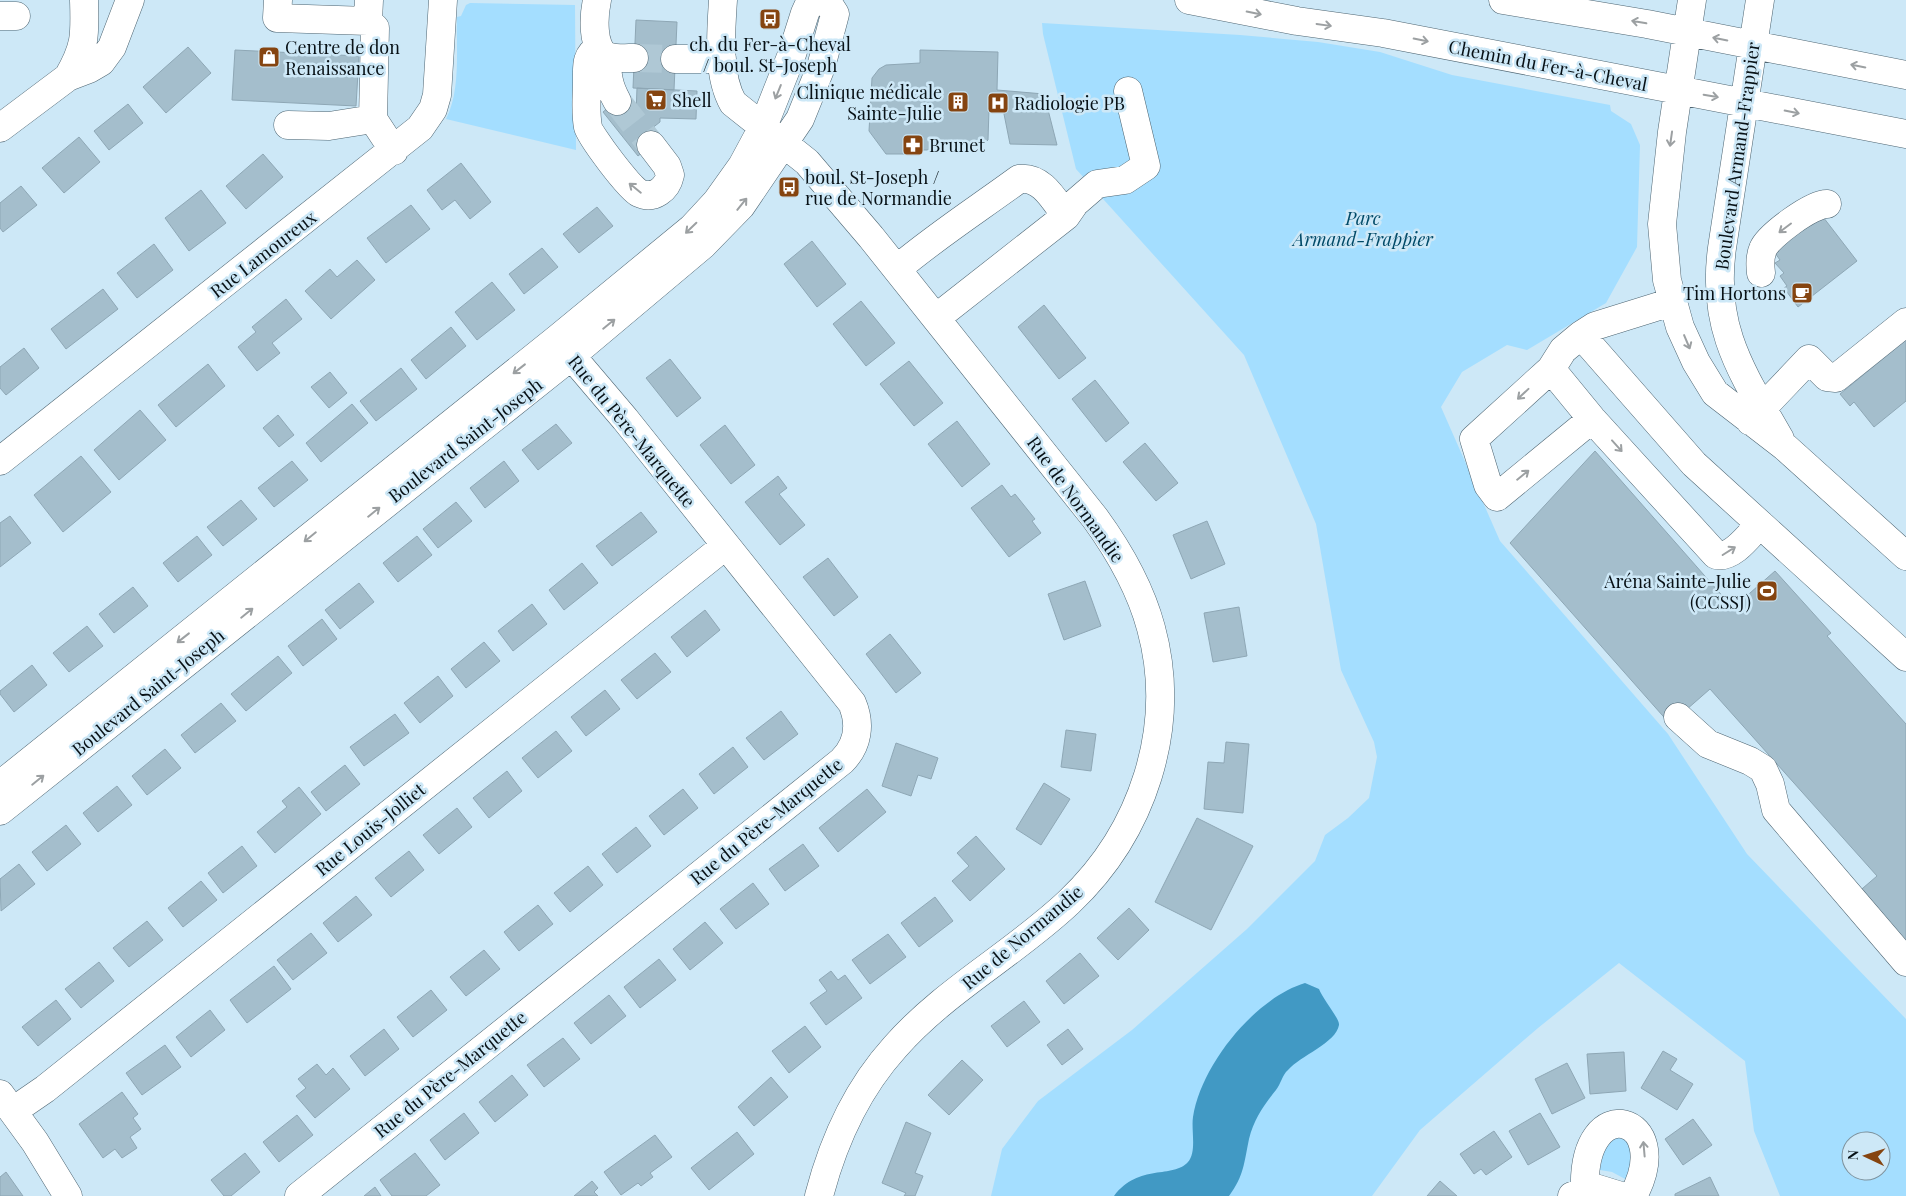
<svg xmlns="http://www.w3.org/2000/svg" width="1906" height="1196" font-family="'Playfair Display',serif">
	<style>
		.green { fill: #a4deff; fill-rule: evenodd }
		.water { fill: #4199c4 }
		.building { fill: #a4becc; stroke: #8ea7b5 }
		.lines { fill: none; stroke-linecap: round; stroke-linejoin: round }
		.minor-tunnel { stroke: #afc8d5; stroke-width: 28; stroke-dasharray: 28 14; stroke-linecap: butt }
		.minor-casing { stroke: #4e6572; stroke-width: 29 }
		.minor { stroke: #fff; stroke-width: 28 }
		.oneway { stroke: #9ca0a2 }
		.labels { text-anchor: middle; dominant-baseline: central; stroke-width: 5; stroke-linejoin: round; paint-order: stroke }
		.poi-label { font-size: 18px; fill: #081116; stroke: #cde8f7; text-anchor: start }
		.street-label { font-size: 18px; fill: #081116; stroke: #cde8f7 }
		.park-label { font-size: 18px; font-style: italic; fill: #004a68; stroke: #cde8f7 }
	</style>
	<rect width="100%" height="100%" fill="#cde8f7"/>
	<!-- green -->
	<path class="green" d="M470,3L575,5L576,150L446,119C461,90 456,49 457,17L461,16L466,5Z
		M1042,23L1240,35L1318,42L1380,52L1452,75L1610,105L1611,111L1631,124L1640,145L1637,247L1606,303L1527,350L1507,345L1462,372L1441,407L1500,541L1668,734L1747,854L1906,1019V1196H1780L1754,1131L1745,1061L1619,963L1538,1028L1420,1130L1372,1196H991L1002,1149L1038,1101L1132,1030L1247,929L1315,861L1325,835L1348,818L1369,798L1377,757L1374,742L1341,670L1316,524L1244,355L1076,169L1043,34ZM1851,1141H1881V1171H1851Z
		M1613,1137L1633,1141L1629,1181L1612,1172L1600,1170L1604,1149Z"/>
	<!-- water -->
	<path class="water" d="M1305,983L1319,989C1322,998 1340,1019 1339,1025C1336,1043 1300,1056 1288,1070C1282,1075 1281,1084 1276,1090C1264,1105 1254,1119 1249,1139C1244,1163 1244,1176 1229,1196H1114C1139,1163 1173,1179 1188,1162C1197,1152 1191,1130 1193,1117C1201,1065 1255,998 1305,983Z"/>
	<!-- building -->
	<path class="building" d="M636,20L677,22L674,90L633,88Z
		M188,47L211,73L166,113L143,87Z
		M235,50L359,56L356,106L232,100Z
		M920,50L998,52L997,90L1044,94L1057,145L1010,144L1003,109H989L988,140L986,142L933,141V150H918V154H886L869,131L872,78L879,69L886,65L920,63Z
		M637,88L697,91L696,119L660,118V122L651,129L659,139L638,156L603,112L622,96L636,114Z
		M128,104L143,123L109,150L94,131Z
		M79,137L100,162L64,193L42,168Z
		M263,154L283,177L246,209L226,186Z
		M461,163L491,202L470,219L455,200L442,210L427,190Z
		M21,186L37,205L3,232L0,228V203Z
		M201,190L226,223L189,251L165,218Z
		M411,205L430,229L386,263L367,238Z
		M597,207L613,226L579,253L563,234Z
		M1820,213L1857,261L1798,307L1784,288L1787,286L1780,276L1784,273L1775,263L1780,260L1773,250Z
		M812,241L846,284L817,307L784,264Z
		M154,244L173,270L137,298L117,273Z
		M542,248L558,267L524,294L509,274Z
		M357,260L375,280L331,319L305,291L330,269L337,277Z
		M492,282L515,310L477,340L455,312Z
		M103,289L118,309L66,349L51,329Z
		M286,299L302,319L272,343L280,353L257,371L238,347L256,332L252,327Z
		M861,301L895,343L866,366L833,324Z
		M1044,305L1086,358L1059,379L1018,327Z
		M451,327L466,346L426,379L411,360Z
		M1906,340V401L1874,427L1854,402L1850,406L1840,394Z
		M24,348L39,368L6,395L0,388V367Z
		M670,359L701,398L677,417L646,378Z
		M909,361L943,403L914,426L880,384Z
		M208,364L225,386L176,427L158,405Z
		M401,368L417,389L376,421L360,401Z
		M330,372L347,393L329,408L311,387Z
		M1095,380L1129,423L1106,442L1072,399Z
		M352,404L368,423L321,462L306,443Z
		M140,410L166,440L119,480L94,450Z
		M278,415L294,435L279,447L263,428Z
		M957,421L990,464L962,487L928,444Z
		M556,424L572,443L538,470L522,450Z
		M725,425L755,465L731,484L700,445Z
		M1145,443L1178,483L1156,501L1123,462Z
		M1595,451L1733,608L1775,571L1831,633L1827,636L1906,724V950L1856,894L1877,876L1710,689L1670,724L1510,543Z
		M81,456L111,492L63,532L34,495Z
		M292,461L308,480L274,507L258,488Z
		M504,461L519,481L485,508L470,488Z
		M778,476L787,488L779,494L805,525L780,545L745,502Z
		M1002,485L1011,497L1015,494L1035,519L1032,521L1041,533L1009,557L971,508Z
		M241,500L257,519L223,546L207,527Z
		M456,502L472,521L438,548L423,529Z
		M641,512L657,532L612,566L596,546Z
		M10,516L31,543L0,567V523Z
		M1207,521L1225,564L1191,579L1173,535Z
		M197,536L212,555L178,582L163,563Z
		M417,536L432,555L398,582L383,563Z
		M828,558L858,597L834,616L803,577Z
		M582,563L598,583L564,610L549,590Z
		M1085,581L1101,626L1064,640L1048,594Z
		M359,583L374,602L340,629L325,610Z
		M133,587L148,606L114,633L99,614Z
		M532,604L547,624L513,651L498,631Z
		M1239,607L1247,656L1213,662L1204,613Z
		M705,610L720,630L687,657L671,637Z
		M322,619L337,639L303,666L288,646Z
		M87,626L103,646L69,672L53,653Z
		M890,634L921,673L896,693L866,654Z
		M484,642L500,661L466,688L451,669Z
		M655,653L671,672L637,699L621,680Z
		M278,656L292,673L246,711L231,694Z
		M32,665L47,685L14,712L0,694V691Z
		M438,676L453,696L420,723L404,703Z
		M605,690L620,709L586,736L571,717Z
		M221,703L236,721L195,753L181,735Z
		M781,711L798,734L764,760L746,738Z
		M395,714L409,733L364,766L350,747Z
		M1066,730L1096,734L1091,771L1061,767Z
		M556,731L572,751L538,778L522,758Z
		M1226,742L1249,744L1243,813L1204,809L1208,762L1224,763Z
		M896,743L938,758L931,779L918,775L911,796L882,786Z
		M733,747L748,767L714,794L699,774Z
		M165,749L181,768L147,795L132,776Z
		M345,765L360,784L326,811L311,792Z
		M507,771L522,791L489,818L473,798Z
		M1044,783L1070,799L1041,845L1016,829Z
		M117,786L132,805L98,832L83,813Z
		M299,787L321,814L275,853L257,832L287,807L282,801Z
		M683,789L698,808L664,835L649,816Z
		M867,789L886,812L838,852L819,828Z
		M457,808L472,827L439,854L423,835Z
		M1197,818L1253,846L1211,930L1155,902Z
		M66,825L81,844L47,871L32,852Z
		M636,827L651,846L617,873L602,854Z
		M976,836L1005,869L970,901L952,881L969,866L957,853Z
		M803,844L819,866L785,891L769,869Z
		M242,846L257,866L223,893L208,873Z
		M409,851L424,870L391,897L375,878Z
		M19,864L35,884L1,911L0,879Z
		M588,866L603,885L570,912L554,893Z
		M201,881L217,900L183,927L168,908Z
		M753,883L769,904L736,929L720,909Z
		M356,896L372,915L338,942L323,923Z
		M935,897L953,921L919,947L901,923Z
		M538,905L553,924L519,951L504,932Z
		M1129,908L1149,930L1118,960L1097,938Z
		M147,921L163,940L129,967L113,948Z
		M705,922L723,943L690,970L673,949Z
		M311,933L327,953L293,980L277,960Z
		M888,934L906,957L870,984L852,960Z
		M484,950L500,969L466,996L450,977Z
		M1080,953L1099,976L1064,1004L1046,981Z
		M659,959L676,980L640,1008L624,987Z
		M99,962L114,981L81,1008L65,989Z
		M274,966L291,989L247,1023L230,1000Z
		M831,971L838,980L845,975L862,998L826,1025L810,1003L827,991L819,980Z
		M431,990L447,1010L413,1037L397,1017Z
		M609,995L626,1016L591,1044L574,1023Z
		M56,1000L71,1019L38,1046L22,1027Z
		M1024,1001L1040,1022L1007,1047L991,1026Z
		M210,1010L225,1030L191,1057L176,1037Z
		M805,1026L821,1047L789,1073L772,1051Z
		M384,1029L399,1049L365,1076L350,1056Z
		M1068,1029L1083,1049L1062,1065L1047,1045Z
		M563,1038L580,1059L544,1087L527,1065Z
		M165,1045L181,1067L142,1095L126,1073Z
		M1663,1051L1677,1059L1670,1070L1693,1084L1677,1110L1641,1088Z
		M1624,1052L1626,1091L1590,1094L1587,1054Z
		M962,1060L983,1080L949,1115L928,1095Z
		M1567,1063L1585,1098L1552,1114L1535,1079Z
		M317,1064L326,1075L333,1068L350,1089L315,1118L296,1096L306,1088L298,1079Z
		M512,1075L528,1095L495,1122L479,1102Z
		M771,1077L788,1097L754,1126L738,1107Z
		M122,1092L138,1114L133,1118L141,1129L130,1137L137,1148L122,1158L115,1149L103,1158L79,1124Z
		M464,1113L479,1133L445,1160L430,1140Z
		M1540,1113L1560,1147L1528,1165L1509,1131Z
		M297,1115L313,1135L279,1162L263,1142Z
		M1693,1119L1712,1145L1683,1165L1665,1139Z
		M906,1122L931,1133L915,1173L923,1176L915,1196H904L906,1193L882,1183Z
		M1494,1131L1512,1157L1486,1175L1481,1169L1474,1174L1460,1154Z
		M737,1132L754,1154L709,1190L691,1168Z
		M655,1135L672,1157L650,1173L653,1177L641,1186L638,1183L621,1195L604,1172Z
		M245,1153L260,1172L231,1196H224L211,1180Z
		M415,1153L440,1185L426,1196H392L380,1180Z
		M6,1172L23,1196H0V1177Z
		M1710,1177L1719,1196H1675V1194Z
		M592,1181L598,1188L594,1192L598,1196H574Z
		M1440,1181L1457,1196H1427Z
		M375,1187L381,1196H364Z"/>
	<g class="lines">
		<!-- minor-tunnel -->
		<path class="minor-tunnel" d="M634,58L675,59
			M617,101L651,145"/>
		<!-- minor casing -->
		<g class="minor-casing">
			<path id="minor" d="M278,0L277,18L368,21L369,0
				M597,0C594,14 591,48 607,56C615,59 626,58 634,58
				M723,0C721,32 717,75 733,103L807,162L871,237L1095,518C1119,551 1140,587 1151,628C1178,727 1143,832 1069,902C1014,954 945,990 895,1047C857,1089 833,1142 819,1196
				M1189,0L1297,21L1383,33L1906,134
				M1503,0L1647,24L1906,75
				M1692,0L1672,132L1662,224L1667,280L1680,327L1696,362L1715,393L1785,447L1906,556
				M1760,0L1722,248C1711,329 1742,372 1780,439
				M0,16H16
				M368,21L375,28L373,119L394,151
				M599,48C585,55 587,67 587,81C587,96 585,112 588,127C590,136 630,189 639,193C654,200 667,189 670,175L667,166L651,145
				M607,56C607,74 608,85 617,101
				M675,59H722
				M68,77C86,46 85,35 84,0
				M288,125L329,126L373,119
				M0,128L68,77L89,69L101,62L112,47L130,0
				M897,269C936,236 978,209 1019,179C1042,176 1054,200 1066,216
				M1761,273C1760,265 1760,256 1763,249C1768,236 1813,203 1827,204
				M1672,302L1595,326L1581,335L1694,464L1906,657
				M936,318L1066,216L1075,203L1097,184L1125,180L1146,166L1128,91
				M1581,335L1563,350L1551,369L1474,439L1488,485L1497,497L1592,419
				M1551,369L1592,419L1716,555C1733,559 1750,534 1760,524
				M1750,421L1809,359L1827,377L1836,378L1906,322
				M0,461L420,128L433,109L437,95L443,0
				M1678,717L1708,744L1750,761L1763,769L1770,784L1776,810L1906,962
				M0,785L557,339L692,228L717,201L742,166L763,127L792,54L805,13L811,0
				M0,811L559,366L703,245L741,206L800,119L821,67L835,14L826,0
				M0,1094L35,1142L68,1196
				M13,1111L45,1089L725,546
				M1585,1190C1581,1088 1677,1115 1633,1196
				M299,1196L842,761C858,745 861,724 852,703L625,419L557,339
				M1572,1196L1595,1188L1621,1196"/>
		</g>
		<!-- minor -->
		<use href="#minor" class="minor"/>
	</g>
	<!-- one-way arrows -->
	<defs><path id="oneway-shaft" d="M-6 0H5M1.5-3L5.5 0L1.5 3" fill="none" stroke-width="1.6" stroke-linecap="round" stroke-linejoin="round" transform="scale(1.25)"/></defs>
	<g class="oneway">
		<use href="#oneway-shaft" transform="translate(1254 13) rotate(11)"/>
		<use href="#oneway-shaft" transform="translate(1639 22) rotate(-170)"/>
		<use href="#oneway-shaft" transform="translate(1324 25) rotate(8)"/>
		<use href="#oneway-shaft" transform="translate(1720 39) rotate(-169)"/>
		<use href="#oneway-shaft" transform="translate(1421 40) rotate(11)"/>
		<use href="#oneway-shaft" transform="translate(1858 66) rotate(-169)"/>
		<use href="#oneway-shaft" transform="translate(778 92) rotate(112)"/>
		<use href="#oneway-shaft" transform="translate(1711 96) rotate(10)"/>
		<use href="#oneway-shaft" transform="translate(1792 112) rotate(11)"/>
		<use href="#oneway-shaft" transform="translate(1671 139) rotate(98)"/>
		<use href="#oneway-shaft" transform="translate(635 188) rotate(-141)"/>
		<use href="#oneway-shaft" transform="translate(742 204) rotate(-51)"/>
		<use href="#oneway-shaft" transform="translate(691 228) rotate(136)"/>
		<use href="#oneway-shaft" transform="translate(1785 228) rotate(143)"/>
		<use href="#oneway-shaft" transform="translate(609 324) rotate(-39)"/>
		<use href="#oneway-shaft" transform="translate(1687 342) rotate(67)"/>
		<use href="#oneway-shaft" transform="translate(519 369) rotate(142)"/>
		<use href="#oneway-shaft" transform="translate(1523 394) rotate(137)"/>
		<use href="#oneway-shaft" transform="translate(1617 446) rotate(48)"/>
		<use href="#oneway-shaft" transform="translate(1523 475) rotate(-39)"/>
		<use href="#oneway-shaft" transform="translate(374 512) rotate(-39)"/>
		<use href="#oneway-shaft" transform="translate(310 537) rotate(141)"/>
		<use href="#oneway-shaft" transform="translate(1729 551) rotate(-32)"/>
		<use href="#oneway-shaft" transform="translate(247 613) rotate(-39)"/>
		<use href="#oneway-shaft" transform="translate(183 638) rotate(142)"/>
		<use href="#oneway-shaft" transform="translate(38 780) rotate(-39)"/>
		<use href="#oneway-shaft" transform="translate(1644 1149) rotate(-95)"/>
	</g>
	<!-- icons -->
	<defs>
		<g id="bus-square" transform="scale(1.125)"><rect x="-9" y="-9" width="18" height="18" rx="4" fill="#854410" stroke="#cde8f7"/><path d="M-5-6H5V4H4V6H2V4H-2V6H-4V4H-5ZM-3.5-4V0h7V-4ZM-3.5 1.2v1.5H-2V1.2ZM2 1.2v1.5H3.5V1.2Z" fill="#fff"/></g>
		<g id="shop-square" transform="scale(1.125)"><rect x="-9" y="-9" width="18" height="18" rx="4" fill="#854410" stroke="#cde8f7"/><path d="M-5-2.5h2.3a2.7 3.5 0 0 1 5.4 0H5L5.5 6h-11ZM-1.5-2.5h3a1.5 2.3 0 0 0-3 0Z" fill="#fff"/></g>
		<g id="supermarket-square" transform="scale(1.125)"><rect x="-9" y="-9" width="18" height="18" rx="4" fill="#854410" stroke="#cde8f7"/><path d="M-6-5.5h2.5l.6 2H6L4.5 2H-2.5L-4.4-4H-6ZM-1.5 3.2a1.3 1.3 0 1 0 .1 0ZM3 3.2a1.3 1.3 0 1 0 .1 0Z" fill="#fff"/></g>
		<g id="building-square" transform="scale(1.125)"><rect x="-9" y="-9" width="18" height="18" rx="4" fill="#854410" stroke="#cde8f7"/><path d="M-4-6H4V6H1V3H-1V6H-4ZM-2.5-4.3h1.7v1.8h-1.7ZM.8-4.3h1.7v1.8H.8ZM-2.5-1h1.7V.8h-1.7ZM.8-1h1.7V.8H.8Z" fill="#fff"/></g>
		<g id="hospital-square" transform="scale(1.125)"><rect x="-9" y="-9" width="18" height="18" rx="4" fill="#854410" stroke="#cde8f7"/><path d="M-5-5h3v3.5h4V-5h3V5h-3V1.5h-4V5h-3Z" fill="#fff"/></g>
		<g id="pharmacy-square" transform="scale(1.125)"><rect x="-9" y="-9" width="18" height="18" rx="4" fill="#854410" stroke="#cde8f7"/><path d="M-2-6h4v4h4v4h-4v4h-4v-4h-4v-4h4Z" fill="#fff"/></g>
		<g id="cafe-square" transform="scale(1.125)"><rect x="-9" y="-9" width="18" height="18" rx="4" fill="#854410" stroke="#cde8f7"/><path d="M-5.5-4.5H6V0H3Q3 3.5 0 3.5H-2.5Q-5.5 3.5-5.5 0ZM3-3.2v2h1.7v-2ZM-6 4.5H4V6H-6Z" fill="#fff"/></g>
		<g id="stadium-square" transform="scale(1.125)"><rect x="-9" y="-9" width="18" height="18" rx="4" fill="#854410" stroke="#cde8f7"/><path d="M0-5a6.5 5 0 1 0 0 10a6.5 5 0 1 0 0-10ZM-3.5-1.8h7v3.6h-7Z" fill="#fff"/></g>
	</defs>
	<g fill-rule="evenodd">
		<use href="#bus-square" x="770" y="19"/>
		<use href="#shop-square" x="269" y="57"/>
		<use href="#supermarket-square" x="656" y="100"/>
		<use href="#building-square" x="958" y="102"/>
		<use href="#hospital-square" x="998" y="103"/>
		<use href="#pharmacy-square" x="913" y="145"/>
		<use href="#bus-square" x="789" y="187"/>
		<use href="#cafe-square" x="1802" y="293"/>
		<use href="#stadium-square" x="1767" y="591"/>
	</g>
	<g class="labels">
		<!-- poi labels -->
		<g class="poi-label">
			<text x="770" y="44" text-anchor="middle">ch. du Fer-à-Cheval<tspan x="770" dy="21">/ boul. St-Joseph</tspan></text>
			<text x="285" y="47">Centre de don<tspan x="285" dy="21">Renaissance</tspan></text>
			<text x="942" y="92" text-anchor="end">Clinique médicale<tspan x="942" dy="21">Sainte-Julie</tspan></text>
			<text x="672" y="100">Shell</text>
			<text x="1014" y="103">Radiologie PB</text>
			<text x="929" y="145">Brunet</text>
			<text x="805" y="177">boul. St-Joseph /<tspan x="805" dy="21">rue de Normandie</tspan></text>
			<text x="1786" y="293" text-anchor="end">Tim Hortons</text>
			<text x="1751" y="581" text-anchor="end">Aréna Sainte-Julie<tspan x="1751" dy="21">(CCSSJ)</tspan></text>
		</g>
		<!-- street labels -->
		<g class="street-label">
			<text transform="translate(1548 65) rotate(11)">Chemin du Fer-à-Cheval</text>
			<text transform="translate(1737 156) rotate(-82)">Boulevard Armand-Frappier</text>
			<text transform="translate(263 254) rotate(-38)">Rue Lamoureux</text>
			<text transform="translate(632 431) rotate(51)">Rue du Père-Marquette</text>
			<text transform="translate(465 440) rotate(-38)">Boulevard Saint-Joseph</text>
			<text transform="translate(1076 499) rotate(54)">Rue de Normandie</text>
			<text transform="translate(148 692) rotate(-39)">Boulevard Saint-Joseph</text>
			<text transform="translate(766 821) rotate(-39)">Rue du Père-Marquette</text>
			<text transform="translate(370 829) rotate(-39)">Rue Louis-Jolliet</text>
			<text transform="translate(1022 937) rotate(-40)">Rue de Normandie</text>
			<text transform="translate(450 1074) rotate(-39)">Rue du Père-Marquette</text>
		</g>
		<!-- park labels -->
		<g class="park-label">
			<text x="1363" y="218">Parc<tspan x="1363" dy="21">Armand-Frappier</tspan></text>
		</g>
	</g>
	<!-- north arrow -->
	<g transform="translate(1866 1156) rotate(274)"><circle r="24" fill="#cde8f7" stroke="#7e929d"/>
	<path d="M0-4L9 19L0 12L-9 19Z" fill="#854410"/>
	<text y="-8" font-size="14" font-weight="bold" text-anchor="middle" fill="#081116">N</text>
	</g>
</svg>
